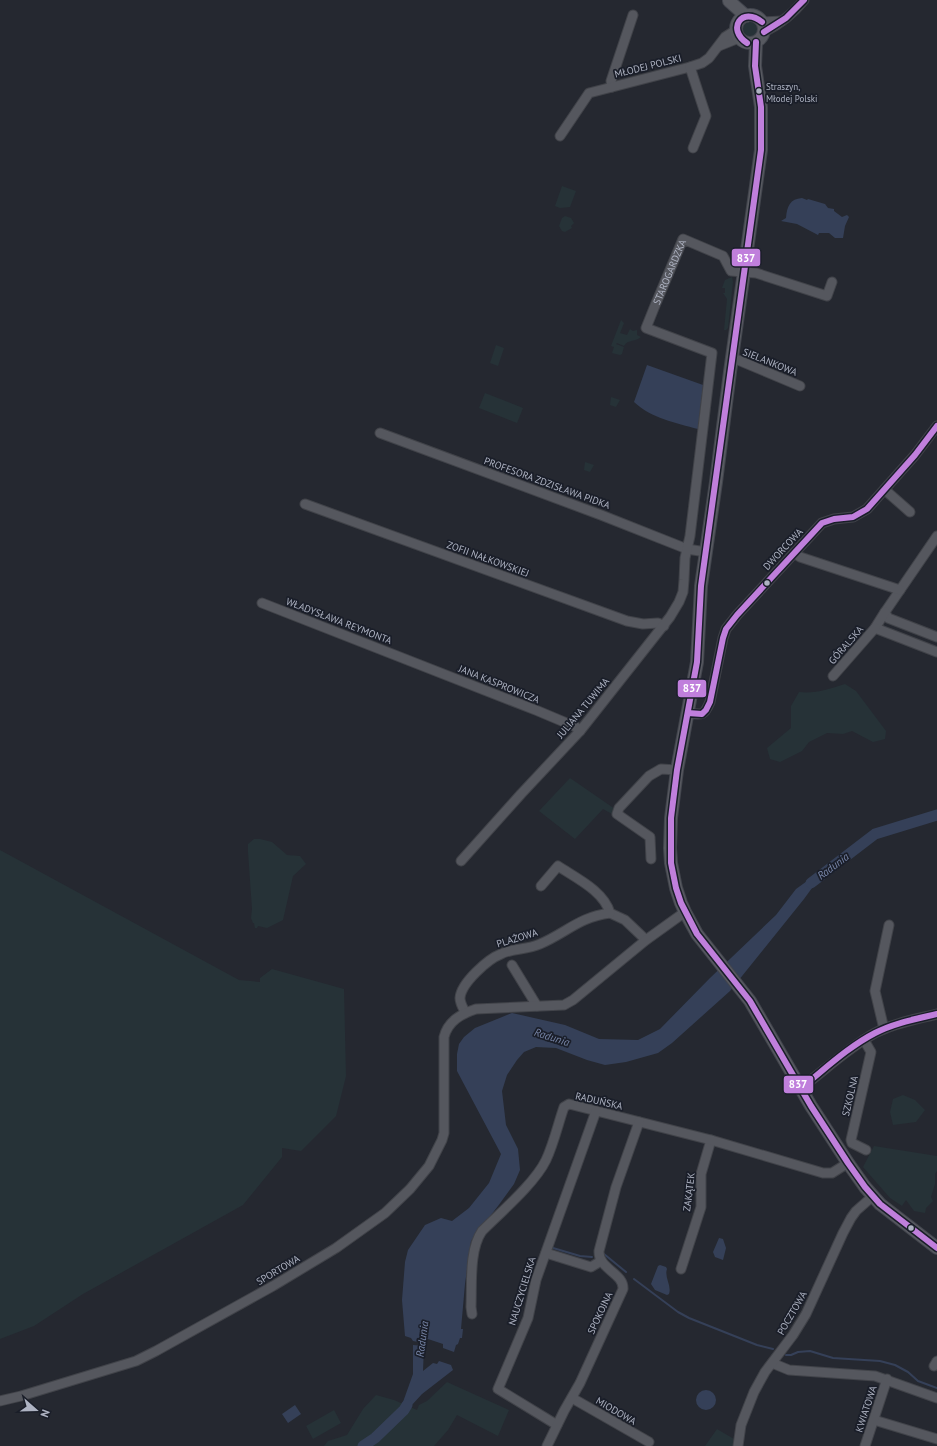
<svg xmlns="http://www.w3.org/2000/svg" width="937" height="1446" font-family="'PT Sans',sans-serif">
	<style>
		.green { fill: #263237 }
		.water { fill: #354058 }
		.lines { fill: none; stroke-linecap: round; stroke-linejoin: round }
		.stream { stroke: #354058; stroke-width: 2 }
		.river { stroke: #354058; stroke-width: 11 }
		.minor-casing { stroke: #414349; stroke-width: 11 }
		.major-casing { stroke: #42454d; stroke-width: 14 }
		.minor { stroke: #55575e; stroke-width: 9 }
		.major { stroke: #575960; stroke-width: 12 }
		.bus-1-casing { stroke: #1a1e29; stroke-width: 9 }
		.bus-1 { stroke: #c07fdc; stroke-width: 6 }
		.bus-dot { fill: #aeb3c2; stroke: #1a1e29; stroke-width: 1.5 }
		.labels { text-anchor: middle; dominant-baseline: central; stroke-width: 3.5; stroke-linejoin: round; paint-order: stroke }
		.bus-label { font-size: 9px; fill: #aeb3c2; stroke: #1a1e29; text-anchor: start }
		.street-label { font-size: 10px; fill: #aeb3c2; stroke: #1a1e29 }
		.water-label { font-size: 11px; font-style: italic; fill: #7886a8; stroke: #1a1e29 }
		.line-badge { stroke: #1a1e29; stroke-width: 1.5 }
		.badge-label { font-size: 11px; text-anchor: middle; font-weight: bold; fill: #fff }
	</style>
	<rect width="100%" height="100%" fill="#252830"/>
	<!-- green -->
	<path class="green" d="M742 30a8 8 0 1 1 16 0a8 8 0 1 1-16 0Z
		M562,186L576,191L570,207L560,208L555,206Z
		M565,216L571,218L574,223L571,226L572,228L565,232L562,231L559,226L562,218Z
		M732,277L733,282L728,328L726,330H724L727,299L723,293H725V288H722L725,280Z
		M621,320L624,323L620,333L627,335L630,329L633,331L637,330V335L641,337C636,342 628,339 624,346L617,343L616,344L624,347L622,354L620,355L612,353L614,347L611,346Z
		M496,345L504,348L498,366L490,363Z
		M485,393L523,408L517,423L479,408Z
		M611,397L620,400L616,407L610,405Z
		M585,462L594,465L590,472L584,470Z
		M845,684L856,691L886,731L885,739L873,742L852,731L843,734L827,733L809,742L802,751L780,762L770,759L767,748L791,728V706L799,692C814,694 830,689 845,684Z
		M570,778L615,809L612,814L603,809L575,839L539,811Z
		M254,839H260L272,842L287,855L300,856L306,864L293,876L283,920L267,928L258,926L257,928H255L254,923H253L251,918L252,909L248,852V844Z
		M0,850L239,980L260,982V978L272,969L344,989L346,1076L336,1116L301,1151L282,1148V1157L243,1205L83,1294L34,1326L0,1339Z
		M903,1095L915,1100L925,1110L916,1122L893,1125L890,1112L893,1099Z
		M874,1146L937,1156V1171L935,1174V1184L931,1197L933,1201L926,1208L925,1213L914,1211L906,1200L902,1206L890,1198L863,1167Z
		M447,1382L509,1410L498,1436L457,1415L448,1430L434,1446H324L328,1441L347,1435L363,1409L376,1395L394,1400L417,1410L419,1405L427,1401Z
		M334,1410L341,1423L313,1439L306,1426Z
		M717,1429L734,1439L733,1446H705Z"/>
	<!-- water -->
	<path class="water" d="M802,198L807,200L808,199L825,204L828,208L834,209V211L842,217L847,215L849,217L845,226L843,238H835L829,233H819L818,235L797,224L781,221L786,218C787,206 790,199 802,198Z
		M647,365L703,385L698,429C676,423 651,418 634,402Z
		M828,866L804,899L730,991L672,1043L658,1053L626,1062L605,1065L587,1060L556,1048L536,1047L524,1052L517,1060L507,1075L502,1091L506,1125L518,1149L520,1170L514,1184L498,1206L471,1241L465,1284L461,1329H463L462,1338H460L458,1344L456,1345L454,1352L443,1348V1344L428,1339L424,1343L413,1341L411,1338L405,1336L402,1300L405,1262L408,1250L425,1225L441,1218L452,1221L469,1208L489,1183L501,1154L457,1071V1054L459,1044L464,1037L475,1028L512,1013L565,1025L599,1039L638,1040L660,1029L710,978L776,915L796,889Z
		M719,1238L723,1239L726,1248L723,1260L715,1257L713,1252Z
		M660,1265L666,1267L667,1269C664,1277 672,1286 669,1294L667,1295L655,1290L651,1284L658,1266Z
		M413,1345L424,1346L423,1371L433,1363L437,1364L439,1361L451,1365L453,1370L422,1394L400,1418L396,1414L403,1402L413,1374Z
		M696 1400a10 10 0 1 1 20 0a10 10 0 1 1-20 0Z
		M295,1405L301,1414L288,1423L282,1414Z"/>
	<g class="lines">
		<!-- stream -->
		<path class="stream" d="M553,1248L580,1256L592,1257
			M604,1254L626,1272
			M634,1279L678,1312L689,1318L757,1345L773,1349
			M786,1355H791L798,1352L810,1351L833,1358L880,1361L895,1365L908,1372L918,1381L937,1388"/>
		<!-- river -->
		<path class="river" d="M811,883L875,834L937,815
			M363,1446L375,1438L404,1410L407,1405"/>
		<!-- minor casing -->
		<g class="minor-casing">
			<g id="minor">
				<path d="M762,22L782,21"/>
				<path d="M764,32C780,24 793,14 804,0"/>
				<path d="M719,46L739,38"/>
				<path d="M612,87L611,81L633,15"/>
				<path d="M560,136L589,93L690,67"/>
				<path d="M693,148L706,116L690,67L702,63L709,58L725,37L736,30"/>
				<path d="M732,359L738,360L800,386"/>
				<path d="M380,433L601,515L687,549L706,552"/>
				<path d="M885,490L910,512"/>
				<path d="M305,504L627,621L643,624L658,623L664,626"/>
				<path d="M937,536L885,612L888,618L937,637"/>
				<path d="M794,553L800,557L900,590"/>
				<path d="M262,603L538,711L576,727L580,731"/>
				<path d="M885,612L875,628L937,652"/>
				<path d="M833,676L875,628"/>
				<path d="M688,713C702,715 704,716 710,702L723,638L726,629L737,615L822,523L834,519L853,517L867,509L915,455L937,426"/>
				<path d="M651,859L650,837L617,814L619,808L649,776L661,769L677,770"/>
				<path id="s1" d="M461,861L521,794L580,731L670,617L679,602L683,592L684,580L685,558L690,536L712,353L646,328L654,308L683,239L723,256L731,271L756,273L827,296L832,282"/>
				<path d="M541,886L558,866C576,878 604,891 610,913L625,920L646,940"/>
				<path d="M512,965L537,1006"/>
				<path d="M465,1012C463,1008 460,1003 460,998C461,983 488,959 501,954C513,948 527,950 540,944C566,933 579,917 610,913"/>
				<path d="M884,1029L875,991L889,925"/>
				<path d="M864,1040L871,1052L851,1140L852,1143L866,1150"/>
				<path d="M801,1088C825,1070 848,1048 875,1033C894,1023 917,1019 937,1014"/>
				<path d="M546,1253L591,1267L601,1261"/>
				<path d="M681,1269L701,1207V1174L711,1140"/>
				<path d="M472,1314L471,1307C472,1283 469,1250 482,1231C501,1212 535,1183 546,1160C554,1143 558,1124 564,1107L569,1104L711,1140L823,1173H832L848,1163"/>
				<path d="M772,1363L789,1370L875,1376L937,1398"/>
				<path d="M934,1366L937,1361"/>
				<path d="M572,1398L649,1442"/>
				<path d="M0,1401L21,1396L136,1361L156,1351L273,1286L336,1248L385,1213L410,1189L429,1166L442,1140L444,1133V1037C448,1021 461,1014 476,1009L564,1005L573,1000L646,940L685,912"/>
				<path d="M874,1420L937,1439"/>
				<path d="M557,1425L498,1389L528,1318L536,1280L596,1111"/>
				<path d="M547,1446L564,1411L580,1383L623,1289C624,1273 598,1269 599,1251L616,1187L639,1122"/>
				<path d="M738,1446L741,1425L754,1392L765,1372L793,1335L806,1314L843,1233L851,1218L856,1211L873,1196"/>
				<path d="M865,1446L887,1379"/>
			</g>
		</g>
		<!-- major casing -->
		<g class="major-casing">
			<path id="major" d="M729,1L746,16
				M736 29a14 14 0 1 1 28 0a14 14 0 1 1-28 0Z
				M756,42L755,66L761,107V150L730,372L716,482L701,586L697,662L677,770L671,818L670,848L671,863L676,888L681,903L685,912L697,934L750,1001L811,1106L848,1163L865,1187L880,1204L937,1248"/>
		</g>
		<!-- minor -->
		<use href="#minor" class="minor"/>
		<!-- major -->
		<use href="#major" class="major"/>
		<!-- bus-1 casing -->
		<g class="bus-1-casing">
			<path id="bus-1" d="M764,32L786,18L804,0
				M756,42L755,66L761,107V150L701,586L697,662L677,770L671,818V863L676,888L681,903L697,934L750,1001L811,1106L848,1163L865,1187L880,1204L937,1248
				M747,43C726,29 742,6 762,22
				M688,713L702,714L706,710L710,702L723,638L726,629L737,615L822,523L834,519L853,517L867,509L915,455L937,426
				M801,1088C825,1069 848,1047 875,1033C894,1023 916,1019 937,1014"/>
		</g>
		<!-- bus-1 -->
		<use href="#bus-1" class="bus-1"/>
	</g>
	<!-- markers -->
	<g class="bus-dot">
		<circle cx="759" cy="91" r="3.5"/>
		<circle cx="767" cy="583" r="3.5"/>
		<circle cx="911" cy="1228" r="3.5"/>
	</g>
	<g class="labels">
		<!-- bus labels -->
		<g class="bus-label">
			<text x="766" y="86">Straszyn,<tspan x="766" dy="12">Młodej Polski</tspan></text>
		</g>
		<!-- street labels -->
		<g class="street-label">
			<text transform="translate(648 66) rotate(-14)">MŁODEJ POLSKI</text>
			<text stroke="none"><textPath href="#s1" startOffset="722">STAROGARDZKA</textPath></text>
			<text transform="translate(770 362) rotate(22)">SIELANKOWA</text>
			<text transform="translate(547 483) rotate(20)">PROFESORA ZDZISŁAWA PIDKA</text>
			<text transform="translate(783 549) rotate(-47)">DWORCOWA</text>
			<text transform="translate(488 559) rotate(20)">ZOFII NAŁKOWSKIEJ</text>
			<text transform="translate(339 621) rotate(21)">WŁADYSŁAWA REYMONTA</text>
			<text transform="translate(846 645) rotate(-49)">GÓRALSKA</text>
			<text transform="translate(499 684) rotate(22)">JANA KASPROWICZA</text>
			<text transform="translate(583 708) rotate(-50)">JULIANA TUWIMA</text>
			<text transform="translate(517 938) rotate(-17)">PLAŻOWA</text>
			<text transform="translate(850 1096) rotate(-77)">SZKOLNA</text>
			<text transform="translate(599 1101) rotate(13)">RADUŃSKA</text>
			<text transform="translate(689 1192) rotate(-83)">ZAKĄTEK</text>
			<text transform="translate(278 1270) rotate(-31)">SPORTOWA</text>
			<text transform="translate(522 1291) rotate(-73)">NAUCZYCIELSKA</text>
			<text transform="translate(600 1313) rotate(-65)">SPOKOJNA</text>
			<text transform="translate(792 1313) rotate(-60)">POCZTOWA</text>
			<text transform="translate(866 1409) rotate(-72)">KWIATOWA</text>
			<text transform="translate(616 1411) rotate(30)">MIODOWA</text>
		</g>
		<!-- water labels -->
		<g class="water-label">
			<text transform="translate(833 866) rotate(-37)">Radunia</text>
			<text transform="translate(552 1037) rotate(18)">Radunia</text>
			<text transform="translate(422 1339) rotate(-82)">Radunia</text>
		</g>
	</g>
	<g class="line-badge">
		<rect x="731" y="248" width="30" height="19" rx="4" fill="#c07fdc"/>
		<rect x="677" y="679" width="30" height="19" rx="4" fill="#c07fdc"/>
		<rect x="783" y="1075" width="31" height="19" rx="4" fill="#c07fdc"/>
	</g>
	<g class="badge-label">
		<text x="746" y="262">837</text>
		<text x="692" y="692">837</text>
		<text x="798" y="1088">837</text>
	</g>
	<!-- north arrow -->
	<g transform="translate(36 1410) rotate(110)" stroke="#1a1e29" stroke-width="3" paint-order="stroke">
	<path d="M0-3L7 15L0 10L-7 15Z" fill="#aeb3c2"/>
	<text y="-6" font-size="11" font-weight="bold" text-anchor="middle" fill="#aeb3c2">N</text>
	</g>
</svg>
